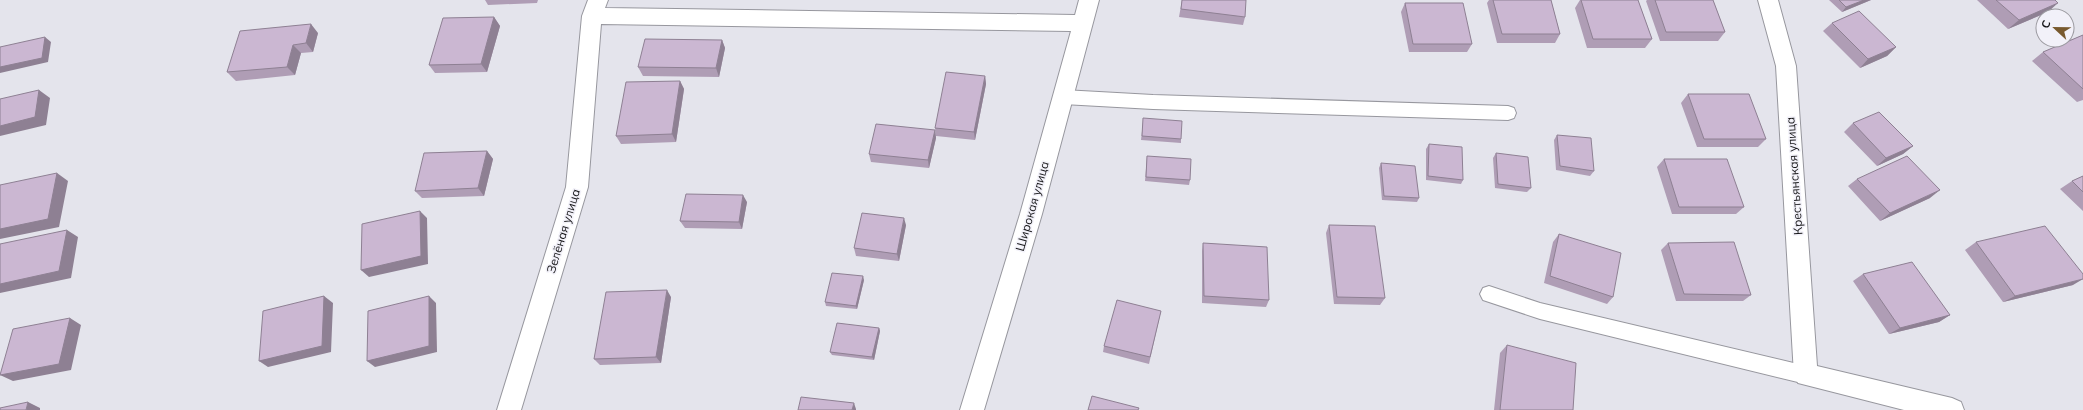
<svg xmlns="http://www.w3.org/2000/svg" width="2083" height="410" font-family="Mulish,sans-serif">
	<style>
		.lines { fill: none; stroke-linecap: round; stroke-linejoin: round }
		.lane-casing { stroke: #97979e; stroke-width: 2 }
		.street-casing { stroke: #97979e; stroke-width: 2 }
		.lane { fill: #fff; fill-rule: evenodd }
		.street { fill: #fff; fill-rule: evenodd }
		.wall { fill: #af9db5 }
		.shaded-wall { fill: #8e8093 }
		.building { fill: #cbb7d2; stroke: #8e8093 }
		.labels { text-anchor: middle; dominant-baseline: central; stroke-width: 3; stroke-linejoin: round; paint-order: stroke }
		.street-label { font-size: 12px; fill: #161618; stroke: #f2f1f9 }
	</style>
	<rect width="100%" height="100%" fill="#e4e4ec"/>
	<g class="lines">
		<!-- lane casing -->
		<g class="lane-casing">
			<path id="lane" d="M1063,90L1153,95L1508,106L1514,108L1516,113L1514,118L1508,120L1153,109L1063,104L1057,102L1055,97L1057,92Z
				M1489,286L1540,303L1806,366L1813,369L1815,375L1813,381L1806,384L1540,319L1483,300L1480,294L1483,288Z"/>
		</g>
		<!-- street casing -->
		<g class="street-casing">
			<path id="street" d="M588,0H608L605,8L1075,15L1079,0H1099L1042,214L984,410H960L1020,214L1071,31L601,24L588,187L521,410H497L566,187L582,16Z
				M1758,0H1778L1796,66L1817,366L1952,398L1961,402L1964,410H1904L1798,383L1794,375L1776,66Z"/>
		</g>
		<!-- lane -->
		<use href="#lane" class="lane"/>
		<!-- street -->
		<use href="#street" class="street"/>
	</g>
	<!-- wall -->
	<path class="wall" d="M485,0H538L537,3L488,5Z
		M1182,0L1245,17L1243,25L1179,17Z
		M1489,0H1551L1560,34L1555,43H1497L1487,3Z
		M1580,0H1638L1652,39L1645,48H1587L1575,8Z
		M1647,0H1713L1725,32L1718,41H1660L1646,1Z
		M1829,0H1871L1842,12Z
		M1977,0H2055L2048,12L2008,29Z
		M1405,3L1472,44L1467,52H1409L1401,12Z
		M494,17L500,26L487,72L435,73L429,65Z
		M1832,23L1896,47L1887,56L1860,68L1823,31Z
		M318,33L313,52L301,53L295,75L236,81L227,72Z
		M2083,35V100L2077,102L2032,61L2043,52Z
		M722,40L725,48L719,77L643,76L638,67Z
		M985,76L986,84L975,140L936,136L935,128Z
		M680,81L684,89L676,142L621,144L616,136Z
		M1688,94L1766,139L1758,147H1697L1681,103Z
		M1143,122L1181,139V143L1141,140Z
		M1853,123L1913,146L1903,154L1877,166L1844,132Z
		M935,130L936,138L929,168L871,162L869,154Z
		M1557,135L1594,171L1590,176L1556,170L1554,140Z
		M1429,144L1463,180L1461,184L1426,180V149Z
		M487,151L493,159L484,196L422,198L415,191Z
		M1496,153L1531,188L1527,192L1495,188L1493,158Z
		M1147,156L1190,180L1189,185L1145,181Z
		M1664,159L1744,207L1736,214H1672L1657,167Z
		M1381,163L1419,198L1417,202L1382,200L1379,168Z
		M2083,176V211L2060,189L2072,181Z
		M1857,179L1930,198L1880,221L1848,186Z
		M747,202L742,229L685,228L680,221Z
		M906,225L899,261L856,256L854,248Z
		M1329,225L1385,298L1380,305L1334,304L1326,233Z
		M1559,234L1613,297L1607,304L1544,283L1553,242Z
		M1976,242L2073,285L2003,302L1965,250Z
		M1203,243L1269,300L1266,307L1202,303V251Z
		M1668,243L1751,295L1743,301H1676L1661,250Z
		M1863,274L1950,315L1939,322L1889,334L1853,281Z
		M864,280L857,309L826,306L825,302Z
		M671,297L661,363L600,365L594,359Z
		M1161,311L1149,364L1103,352L1104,346Z
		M879,328L880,331L874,360L832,355L830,352Z
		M1507,345L1573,410H1494L1500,353Z"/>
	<!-- shaded-wall -->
	<path class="shaded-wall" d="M1864,0H1871L1842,12L1846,7Z
		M2058,3L2048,12L2008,29L2019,20Z
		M494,17L500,26L487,72L481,64Z
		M311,24L318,33L313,52L306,43Z
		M45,37L51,42L48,62L0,73V67Z
		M722,40L725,48L719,77L716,68Z
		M293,45L301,53L295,75L287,67Z
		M1896,47L1887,56L1860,68L1868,59Z
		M985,76L986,84L975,140L974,132Z
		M680,81L684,89L676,142L672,134Z
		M39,90L50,98L46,125L0,136V126Z
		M935,130L936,138L929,168L928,160Z
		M1913,146L1903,154L1877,166L1886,158Z
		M487,151L493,159L484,196L478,188Z
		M57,173L68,181L59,227L0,239V229Z
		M1940,190L1930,198L1880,221L1890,213Z
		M743,195L747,202L742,229L739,222Z
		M420,211L427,218L428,264L369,277L361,270Z
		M904,218L906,225L899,261L897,254Z
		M67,230L78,237L71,278L0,293V284Z
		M863,276L864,280L857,309L856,306Z
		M2083,279L2073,285L2003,302L2015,296Z
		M667,290L671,297L661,363L656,357Z
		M324,296L333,303L331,352L268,367L259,361Z
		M429,296L436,303L437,352L375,367L367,361Z
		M1950,315L1939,322L1889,334L1900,328Z
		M70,318L81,325L71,370L13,381L0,375Z
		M879,328L880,331L874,360L872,357Z
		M28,402L40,408V410H26Z
		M854,403L856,409V410H852Z"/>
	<!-- building -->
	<path class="building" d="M1182,0H1246L1245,17L1181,9Z
		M1493,0H1551L1560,34H1502Z
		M1581,0H1638L1652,39H1593Z
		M1655,0H1713L1725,32H1666Z
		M1839,0H1864L1846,7Z
		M1996,0H2055L2058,3L2019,20Z
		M1405,3H1463L1472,44H1413Z
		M1859,11L1896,47L1868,59L1832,23Z
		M494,17L481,64L429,65L443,18Z
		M311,24L306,43L293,45L287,67L227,72L240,31Z
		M2083,35V89L2043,52Z
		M45,37L42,58L0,67V47Z
		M645,39L722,40L716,68L638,67Z
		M946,72L985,76L974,132L935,128Z
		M680,81L672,134L616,136L626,82Z
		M39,90L35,117L0,126V99Z
		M1688,94H1749L1766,139H1704Z
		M1879,112L1913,146L1886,158L1853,123Z
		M1143,118L1182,121L1181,139L1142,136Z
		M876,124L935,130L928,160L869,154Z
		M1557,135L1591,138L1594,171L1560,166Z
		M1429,144L1462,147L1463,180L1428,176Z
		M487,151L478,188L415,191L424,153Z
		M1496,153L1528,157L1531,188L1498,184Z
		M1147,156L1191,159L1190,180L1146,177Z
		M1907,156L1940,190L1890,213L1857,179Z
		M1664,159H1727L1744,207H1679Z
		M1381,163L1415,166L1419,198L1384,196Z
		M57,173L48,219L0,229V185Z
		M2083,176V192L2072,181Z
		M686,194L743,195L739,222L680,221Z
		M420,211L421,256L361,270L362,224Z
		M862,213L904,218L897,254L854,248Z
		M1329,225L1375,226L1385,298L1337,297Z
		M2045,226L2083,274V279L2015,296L1976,242Z
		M67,230L59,271L0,284V244Z
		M1559,234L1621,253L1613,297L1550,276Z
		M1734,242L1751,295L1684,294L1668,243Z
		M1203,243L1267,247L1269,300L1204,296Z
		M1912,262L1950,315L1900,328L1863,274Z
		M832,273L863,276L856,306L825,302Z
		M667,290L656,357L594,359L606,292Z
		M324,296L322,346L259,361L263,311Z
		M429,296V346L367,361L368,311Z
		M1117,300L1161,311L1150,357L1104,346Z
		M70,318L59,364L0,375L13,329Z
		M837,323L879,328L872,357L830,352Z
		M1507,345L1576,363L1573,410H1500Z
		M1092,396L1139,408L1138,410H1088Z
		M801,397L854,403L852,410H798Z
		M28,402L26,410H0V408Z"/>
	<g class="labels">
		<!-- street labels -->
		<g class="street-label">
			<text transform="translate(1794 176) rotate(-94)">Крестьянская улица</text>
			<text transform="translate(1032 206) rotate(-74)">Широкая улица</text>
			<text transform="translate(563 231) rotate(-73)">Зелёная улица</text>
		</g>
	</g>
	<!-- north arrow -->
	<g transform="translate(2055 28) rotate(292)"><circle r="19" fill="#f2f1f9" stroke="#9a999f"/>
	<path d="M0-3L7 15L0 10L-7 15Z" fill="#78592e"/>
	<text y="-6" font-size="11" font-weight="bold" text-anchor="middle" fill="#161618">С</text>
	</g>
</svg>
